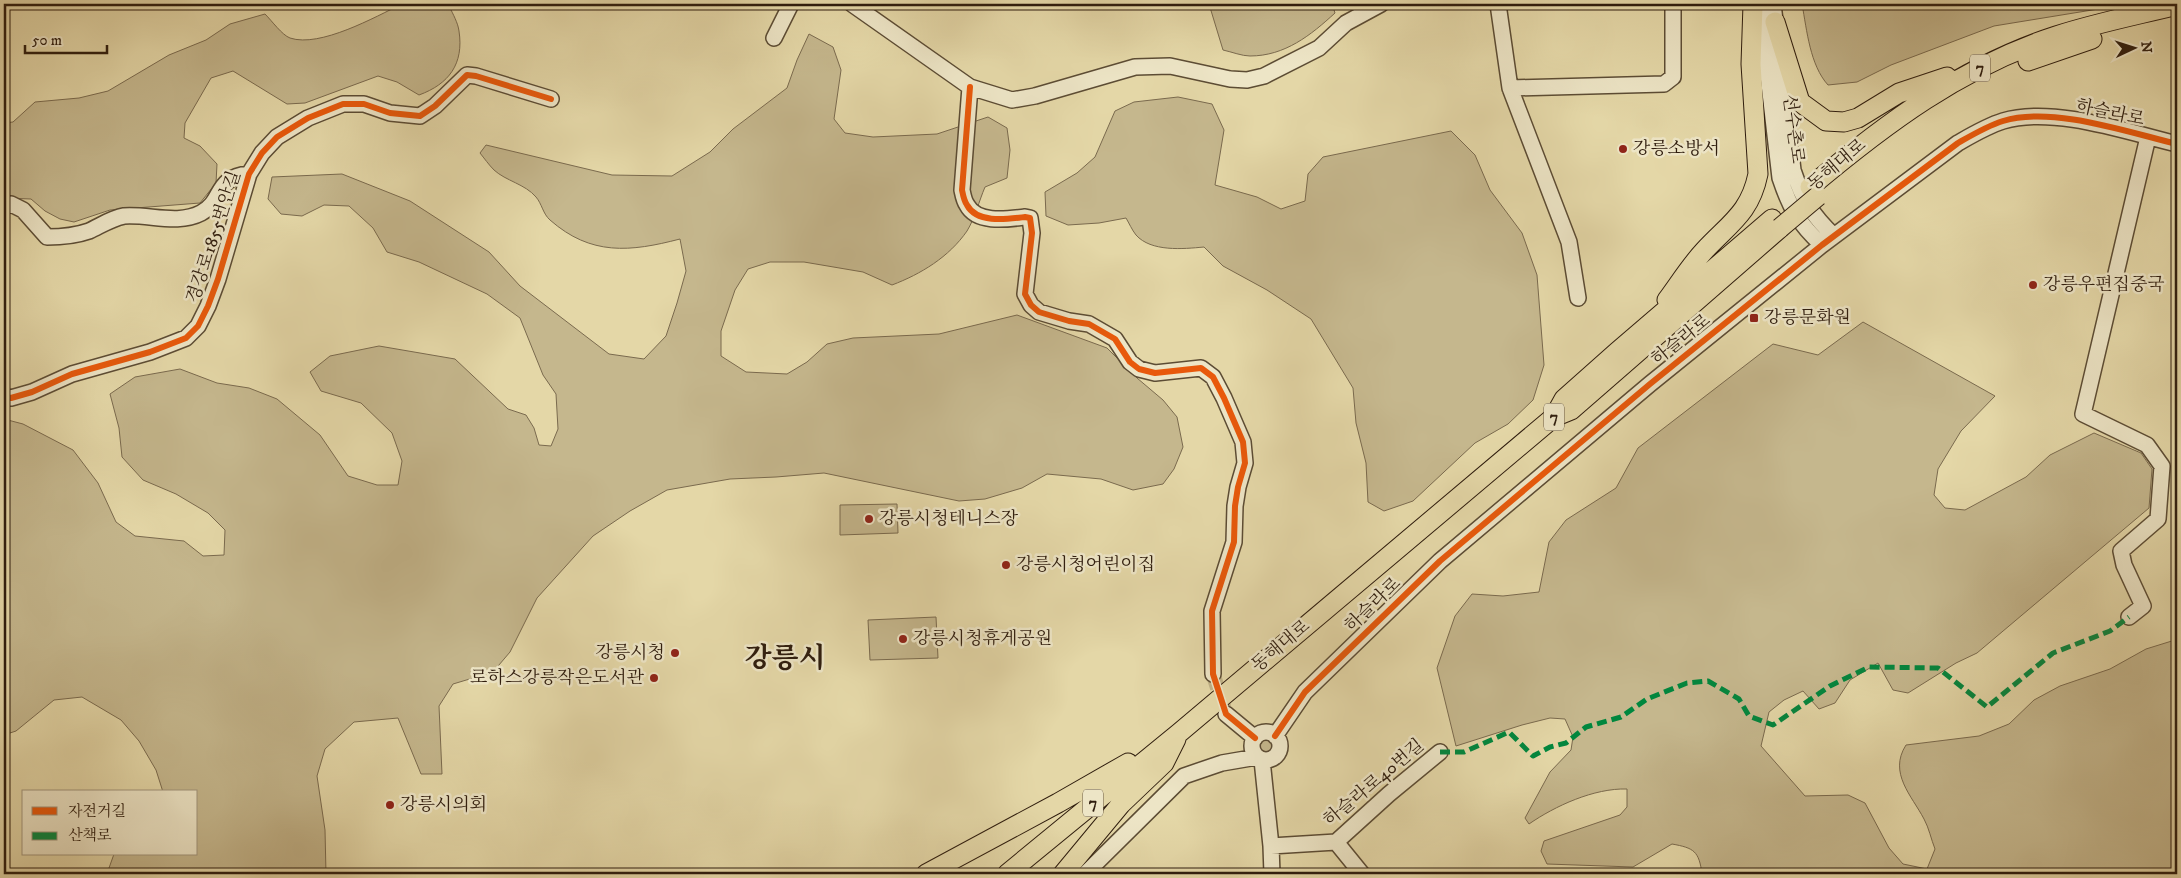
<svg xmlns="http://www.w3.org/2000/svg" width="2181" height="878" font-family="'IM FELL DW Pica','Noto Serif KR',serif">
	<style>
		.green { fill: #c5b78d; stroke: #7a6a4e }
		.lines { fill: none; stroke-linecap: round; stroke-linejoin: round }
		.minor-tunnel { stroke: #c0b288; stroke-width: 15; stroke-dasharray: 15 8; stroke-linecap: butt }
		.minor-casing { stroke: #5c4c34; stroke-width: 18 }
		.major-casing { stroke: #2f1d0e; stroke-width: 21 }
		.minor { stroke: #ede5c6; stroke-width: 15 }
		.major { stroke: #e4d7a7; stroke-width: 19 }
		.major-bridge-casing { stroke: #2f1d0e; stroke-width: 21; stroke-linecap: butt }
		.major-bridge { stroke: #e4d7a7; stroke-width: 19 }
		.quiet { stroke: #00873e; stroke-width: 5; stroke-dasharray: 10 5; stroke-linecap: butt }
		.cycleway-casing { stroke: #ede5c6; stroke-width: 9 }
		.cycleway { stroke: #e8590c; stroke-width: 6 }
		.poi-dot { fill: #8f2418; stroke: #ede5c6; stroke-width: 2 }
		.labels { text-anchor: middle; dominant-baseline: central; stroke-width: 5; stroke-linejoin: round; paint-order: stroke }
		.shield { fill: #ede5c6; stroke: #685945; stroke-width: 1 }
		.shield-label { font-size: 16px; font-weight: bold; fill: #2f1d0e }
		.street-label { font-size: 18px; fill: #2f1d0e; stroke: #ede5c6 }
		.poi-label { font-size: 18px; fill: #2f1d0e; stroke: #ede5c6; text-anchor: start }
		.town-label { font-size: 28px; font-weight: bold; fill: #2f1d0e; stroke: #ede5c6 }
	</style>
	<rect width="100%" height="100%" fill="#e4d7a7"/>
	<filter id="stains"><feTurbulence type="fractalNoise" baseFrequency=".004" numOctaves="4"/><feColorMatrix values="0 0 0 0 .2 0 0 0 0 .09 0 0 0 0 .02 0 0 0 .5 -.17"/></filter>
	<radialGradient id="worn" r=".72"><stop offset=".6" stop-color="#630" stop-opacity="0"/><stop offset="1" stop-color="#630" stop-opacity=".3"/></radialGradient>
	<!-- green -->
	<path class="green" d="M402,4H446L449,6C453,14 458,23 459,31C464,64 449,84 419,95L397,82L378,76L305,103L287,104L233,71L211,78L185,123L184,138L200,146L217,164L216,183L200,203L110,210L74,222L60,219L45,211L31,199L4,198V123L13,122L35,102L79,98L108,91L169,55L206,40L230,24L265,14C272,21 282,35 290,38C320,48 375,17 402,4Z
		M1209,4H1332L1335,13C1311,35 1285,56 1250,56C1242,56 1232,52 1223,50Z
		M1802,4H2129L1994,26L1891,65L1857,82L1828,85C1810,65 1807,31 1802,4Z
		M809,34L833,47L841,70L834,119L845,133L873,137L937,134L988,117L1007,128L1010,150L1007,178L985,187C979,201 975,218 967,231C949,257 921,274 892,285L863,272L804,262H770L748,269L735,290L721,331V356L746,372L787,374L807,362L827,344L853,338L939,334L1017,315L1107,348L1137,378L1163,400L1177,417L1183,447L1174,469L1163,484L1133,490L1101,479L1047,474L1022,488L985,499L959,501L824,473L776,477L730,479L667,490L630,511L593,536L537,598L510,652L493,672L453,684L439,706L442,774H421L398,718L354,722L325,749L317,776L325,830L326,874H102L109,868L114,854H196V792H163L156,770L139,741L121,720L82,697L54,700L16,731L4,735V419L23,424L73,450L98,483L116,522L135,536L184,541L203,556L224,555L225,530L208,513L176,494L143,480L122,457L119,428L110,394L135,377L180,369L217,383L249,388L277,399L320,435L348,476L377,485H398L402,461L392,433L361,403L321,391L310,372L330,356L379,346L455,359L508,409L526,415L534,428L539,445L551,446L558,429L556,394L543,375L520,318L487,294L419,262L387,252L373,228L349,206L324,205L302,216L281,214L268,199L272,177L342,174L410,201L489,252L520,286L609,354L644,359L666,336L677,303L686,271L680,239C630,252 591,256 550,220C543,214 542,204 536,197C525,184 506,181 494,170C489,165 484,158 480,153L486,145L612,175L672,176L710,152L733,129L787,88L797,60Z
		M1178,97L1212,104L1224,130L1215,185L1257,197L1281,209L1305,201L1308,174L1323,157L1451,131L1475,155L1490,190L1522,233L1537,275L1544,365L1533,400L1508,424L1475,443L1413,501L1384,511L1368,502L1366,463L1356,423L1353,388L1311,319L1267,290L1223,266L1204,247C1183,249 1151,252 1136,235C1132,230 1129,223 1126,218L1099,223L1068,225L1046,216L1045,192L1077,173L1095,157L1115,111L1134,102Z
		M1863,322L1995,396L1961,431L1938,469L1934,495L1945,508L1965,510L2026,477L2050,455L2094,433L2141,453L2152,469L2149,508L1977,653L1956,663L1908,693L1893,690L1878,663L1850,680L1835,703L1819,709L1803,691L1784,700L1769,712L1761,746L1805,796L1848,795L1865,803L1889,848L1903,864L1927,869L1935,849C1931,839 1929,828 1924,819C1912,796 1888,773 1906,745L1979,736L2009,724L2034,700L2060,686L2110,669L2146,649L2175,640L2177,641V874H1702C1699,851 1694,848 1672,844L1633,867L1547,864L1541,851L1544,841L1620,815L1627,807V789C1594,788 1555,806 1529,824L1525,818L1550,772L1571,750L1573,737L1565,719L1550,718L1522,725L1456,746L1437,668L1455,616L1472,594L1503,596L1539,592L1549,542L1566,520L1616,488L1638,448L1773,344L1818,355Z
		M897,504L898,533L840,535V505Z
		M936,617L938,658L870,660L868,620Z
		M1258 746a8 8 0 1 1 16 0a8 8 0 1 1-16 0Z"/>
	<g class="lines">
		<!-- minor-tunnel -->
		<path class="minor-tunnel" d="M1213,674L1224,708"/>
		<!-- minor casing -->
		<g class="minor-casing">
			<path id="minor" d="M852,4L970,87L1012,100L1035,96L1135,67L1170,66L1230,79L1247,80L1264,76L1319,48L1346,23L1381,4
				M1498,4L1510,88L1569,242L1578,298
				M1773,4L1793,170C1803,200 1811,214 1834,236
				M1760,7L1780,178C1790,208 1799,224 1822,245
				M774,38L791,4
				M970,87L962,190C963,195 964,201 967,205C977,224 1008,219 1025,217L1030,218L1032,233L1025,294L1031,305L1039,312L1069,321L1089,324L1115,339L1130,362L1139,369L1155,373L1201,368L1213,377L1224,398L1243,442L1245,463L1238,487L1235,506L1234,542L1212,611L1213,674
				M1510,88L1664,84L1673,77V4
				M4,207L11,204L23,210L47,237C61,237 75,236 89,231C100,226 112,218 124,216C149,214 178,225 201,213C224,201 214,177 249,174
				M4,397L11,398L32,392L72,374L150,352L186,338L198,326L208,306L218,279L249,174L262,153L277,137L308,118L343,104H364L390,113L420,116L435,106L467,75L476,76L551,99
				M2129,617L2143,606L2124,565L2121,551L2158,519L2162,466L2147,445L2083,414L2148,137
				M1226,714L1255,738
				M1252 746a14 14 0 1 1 28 0a14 14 0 1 1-28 0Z
				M1275,736L1305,692L1440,561L1650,384L1822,245L1958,143C1972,135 1987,126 2003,121C2053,106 2127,132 2177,144
				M1262,760L1271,846L1272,874
				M1336,842L1362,874
				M1271,846L1336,842L1389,794L1440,752
				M1085,874L1184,776L1222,763L1257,757"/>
		</g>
		<!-- major casing -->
		<g class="major-casing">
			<path id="major" d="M1775,22L1800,102L1826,121L1844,122L1858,118L1899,93L1947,77
				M2028,61L2092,39
				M1810,187C1885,124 1961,67 2056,36C2096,23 2137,15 2177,5
				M1772,219L1617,352L1564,399L1554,417L1571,410L1780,228
				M1667,300C1679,284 1690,266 1704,251C1730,223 1750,213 1758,174L1751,64L1753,4
				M926,874L1058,803L1128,763
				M1007,874L1179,733L1554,417
				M1063,874L1121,804L1164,763L1176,739"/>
		</g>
		<!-- minor -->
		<use href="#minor" class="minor"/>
		<!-- major -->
		<use href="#major" class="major"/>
		<!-- major-bridge casing -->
		<g class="major-bridge-casing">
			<path id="major-bridge" d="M1780,228L1818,196"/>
		</g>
		<!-- major-bridge -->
		<use href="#major-bridge" class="major-bridge"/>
		<!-- quiet -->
		<path class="quiet" d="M1440,752H1464L1509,732L1533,756L1550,747L1566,743L1586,727L1621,717L1647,699L1687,683L1708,681L1739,699L1749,716L1773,725L1830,686L1869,667L1938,668L1987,707L2053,653L2110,631L2129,617"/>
		<!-- cycleway casing -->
		<g class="cycleway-casing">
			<path id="cycleway" d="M970,87L962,190C963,195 964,201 967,205C977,224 1008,219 1025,217L1030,218L1032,233L1025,294L1031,305L1039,312L1069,321L1089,324L1115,339L1130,362L1139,369L1155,373L1201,368L1213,377L1224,398L1243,442L1245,463L1238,487L1235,506L1234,542L1212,611L1213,674L1226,714L1255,738
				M4,397L11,398L32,392L72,374L150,352L186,338L198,326L208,306L218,279L249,174L262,153L277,137L308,118L343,104H364L390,113L420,116L435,106L467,75L476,76L551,99
				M1275,736L1305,692L1440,561L1650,384L1822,245L1958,143C1972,135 1987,126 2003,121C2053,106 2127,132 2177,144"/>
		</g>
		<!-- cycleway -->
		<use href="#cycleway" class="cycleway"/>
	</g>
	<!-- markers -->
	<g class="poi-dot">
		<circle cx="1623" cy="149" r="5"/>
		<circle cx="2033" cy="285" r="5"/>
		<rect x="1749" y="313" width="10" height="10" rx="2.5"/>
		<circle cx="869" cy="519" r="5"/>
		<circle cx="1006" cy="565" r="5"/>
		<circle cx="903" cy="639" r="5"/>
		<circle cx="675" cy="653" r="5"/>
		<circle cx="654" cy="678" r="5"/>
		<circle cx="390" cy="805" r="5"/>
	</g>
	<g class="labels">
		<!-- shield labels -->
		<g class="shield">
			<rect x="1970" y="54.5" width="20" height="27" rx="4"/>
			<rect x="1544" y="403.5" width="20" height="27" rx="4"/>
			<rect x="1083" y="789.5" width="20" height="27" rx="4"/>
		</g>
		<g class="shield-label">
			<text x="1980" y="68">7</text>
			<text x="1554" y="417">7</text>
			<text x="1093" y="803">7</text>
		</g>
		<!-- street labels -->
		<g class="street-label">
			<text transform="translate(2110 113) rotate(12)">하슬라로</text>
			<text transform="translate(1793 129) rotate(83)">선수촌로</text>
			<text transform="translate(1837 165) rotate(-40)">동해대로</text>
			<text transform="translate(214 237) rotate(-72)">경강로1855번안길</text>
			<text transform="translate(1681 340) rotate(-39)">하슬라로</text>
			<text transform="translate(1373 605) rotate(-44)">하슬라로</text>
			<text transform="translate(1281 646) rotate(-40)">동해대로</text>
			<text transform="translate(1374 783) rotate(-40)">하슬라로40번길</text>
		</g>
		<!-- poi labels -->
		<g class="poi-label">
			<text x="1633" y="149">강릉소방서</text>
			<text x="2043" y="285">강릉우편집중국</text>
			<text x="1764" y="318">강릉문화원</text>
			<text x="879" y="519">강릉시청테니스장</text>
			<text x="1016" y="565">강릉시청어린이집</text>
			<text x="913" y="639">강릉시청휴게공원</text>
			<text x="665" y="653" text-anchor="end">강릉시청</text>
			<text x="644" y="678" text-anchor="end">로하스강릉작은도서관</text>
			<text x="400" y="805">강릉시의회</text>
		</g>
		<!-- town labels -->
		<g class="town-label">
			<text x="785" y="658">강릉시</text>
		</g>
	</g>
	<!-- margin -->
	<rect width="2181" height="878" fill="none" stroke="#e4d7a7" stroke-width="20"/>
	<rect x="5" y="5" width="2171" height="868" fill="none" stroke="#2f1d0e" stroke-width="2.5"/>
	<rect x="10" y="10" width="2161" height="858" fill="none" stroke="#2f1d0e"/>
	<!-- legend -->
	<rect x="22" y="790" width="175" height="65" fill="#ede5c6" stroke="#a1957c"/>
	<rect x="32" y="807" width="25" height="8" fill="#e8590c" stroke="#a1957c"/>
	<text x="68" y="816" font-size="15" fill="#2f1d0e">자전거길</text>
	<rect x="32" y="832" width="25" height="8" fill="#00873e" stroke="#a1957c"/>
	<text x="68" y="840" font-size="15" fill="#2f1d0e">산책로</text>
	<!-- north arrow -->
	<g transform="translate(2134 48) rotate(86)" stroke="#ede5c6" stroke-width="4" paint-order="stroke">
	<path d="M0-4L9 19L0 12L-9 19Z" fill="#2f1d0e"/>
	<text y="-8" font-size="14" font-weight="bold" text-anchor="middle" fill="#2f1d0e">N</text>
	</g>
	<!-- scale -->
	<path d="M25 45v8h82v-8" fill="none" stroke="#2f1d0e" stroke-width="2.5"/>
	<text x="32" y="45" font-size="15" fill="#2f1d0e" stroke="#ede5c6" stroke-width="4" paint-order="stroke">50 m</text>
	<rect width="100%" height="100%" filter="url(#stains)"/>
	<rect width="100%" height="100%" fill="url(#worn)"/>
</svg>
